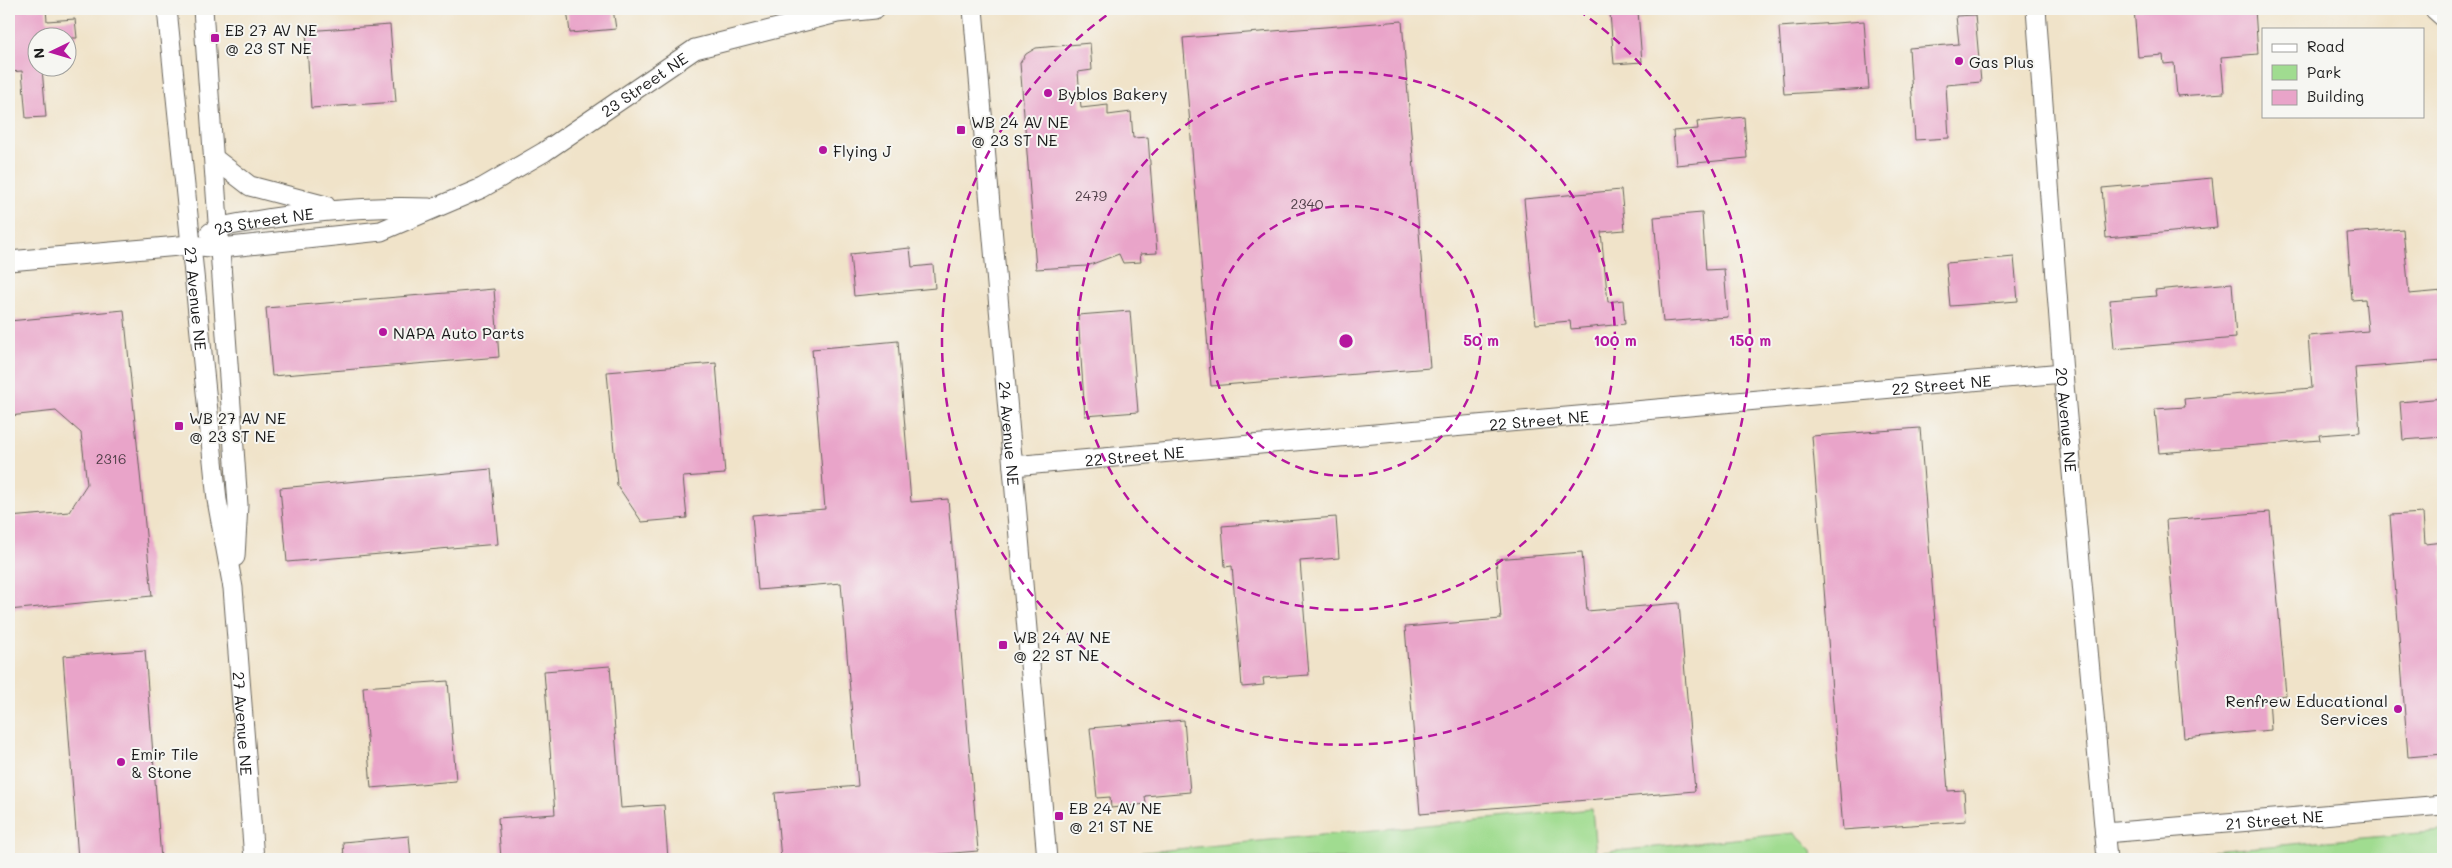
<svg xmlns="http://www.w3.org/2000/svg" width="2452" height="868" font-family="Mali,sans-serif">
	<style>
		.green { fill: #a0dc90; stroke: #5e7c56 }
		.building { fill: #e9a4c9 }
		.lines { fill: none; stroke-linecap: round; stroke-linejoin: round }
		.minor-casing { stroke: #666259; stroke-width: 21 }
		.minor { stroke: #fff; stroke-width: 19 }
		.ring { fill: none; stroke: #b5179e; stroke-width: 2.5; stroke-dasharray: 9 6 }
		.poi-dot { fill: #b5179e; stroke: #f6f6f2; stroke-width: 2 }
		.labels { text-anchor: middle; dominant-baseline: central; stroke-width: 4; stroke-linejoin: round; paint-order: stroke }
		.number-label { font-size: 14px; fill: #4f3e47 }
		.poi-label { font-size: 16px; fill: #1c1c1c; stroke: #f6f6f2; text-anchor: start }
		.street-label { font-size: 16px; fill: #1c1c1c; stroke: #f6f6f2 }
		.centre { fill: #b5179e; stroke: #f6f6f2; stroke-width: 2.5 }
		.ring-label { font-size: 15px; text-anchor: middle; font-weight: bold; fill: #b5179e; stroke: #f6f6f2; stroke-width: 4; stroke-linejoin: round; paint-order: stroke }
	</style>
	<rect width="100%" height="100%" fill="#f6f6f2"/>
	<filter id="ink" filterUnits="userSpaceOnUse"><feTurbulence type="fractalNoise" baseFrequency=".02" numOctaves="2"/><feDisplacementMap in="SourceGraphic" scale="10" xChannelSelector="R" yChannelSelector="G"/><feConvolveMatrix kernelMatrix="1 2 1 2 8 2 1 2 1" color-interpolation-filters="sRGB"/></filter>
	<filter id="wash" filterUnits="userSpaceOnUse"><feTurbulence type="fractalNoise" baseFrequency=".0096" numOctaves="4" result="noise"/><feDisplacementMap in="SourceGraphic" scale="20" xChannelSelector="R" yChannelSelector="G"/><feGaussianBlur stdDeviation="1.12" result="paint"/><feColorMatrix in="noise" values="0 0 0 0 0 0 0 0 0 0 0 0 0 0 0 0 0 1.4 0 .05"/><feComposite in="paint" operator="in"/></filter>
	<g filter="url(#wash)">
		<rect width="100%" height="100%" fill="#f0e3c9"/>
		<!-- green -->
		<path class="green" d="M1592,809L1596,853L1794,833L1812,850L1813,859H1073Z
			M2443,831V859H2130L2131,858Z"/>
		<g id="blocks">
			<!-- building -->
			<path class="building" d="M9,9H46L47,21L75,19L77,38H38V68H42L46,117L26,118L22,71L9,72Z
				M567,9H613L616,29L570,33Z
				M2134,9H2255L2258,54L2221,57L2224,93L2177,96L2174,63L2164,64L2163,55L2138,57Z
				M1638,11L1642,62L1614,64L1610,13Z
				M1975,15L1981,82L1946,85L1949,138L1915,140L1909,48L1959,44L1956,16Z
				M1402,21L1430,368L1211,386L1183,38Z
				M1864,21L1869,89L1784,94L1779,27Z
				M390,25L396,102L311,108L306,31Z
				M1090,43L1092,70L1078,72L1081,108L1108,105V115L1131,112L1133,138L1148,137L1157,253L1140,254L1141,262L1123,263L1119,254L1087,266L1036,269L1020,63L1026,54L1036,48Z
				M1744,117L1747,158L1676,165L1673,131L1698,129L1697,122Z
				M2212,178L2217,228L2106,238L2102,188Z
				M1621,190L1625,230L1601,232L1608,302L1623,300L1625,324L1571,329L1570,321L1536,324L1524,199Z
				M1702,213L1706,270L1724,269L1728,317L1663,322L1654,217Z
				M2403,229L2409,294L2443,291V361L2355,368L2360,432L2319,435L2320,440L2159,453L2155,409L2185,407L2184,399L2312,388L2308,336L2368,331L2365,299L2352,300L2347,233Z
				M910,248L912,267L933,265L935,288L854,296L850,254Z
				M2014,257L2018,301L1950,306L1946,263Z
				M2232,283L2236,338L2114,349L2110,300L2156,296L2155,290Z
				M494,289L499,357L272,376L266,308Z
				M124,310L152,596L9,610V517L69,512L87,484L81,433L56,411L9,416V321Z
				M1130,311L1138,412L1085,416L1078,315Z
				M898,341L911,502L948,499L978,851L881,859H781L775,793L858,786L841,583L758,590L752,515L825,509L812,349Z
				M716,363L725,474L683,477L687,518L642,522L617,485L607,372Z
				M2443,398V437L2403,440L2400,402Z
				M1920,428L1948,791L1964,790L1966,821L1843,830L1812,436Z
				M491,469L498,544L287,562L280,488Z
				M2270,512L2286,695L2269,697L2271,730L2184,738L2166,520Z
				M2423,513L2425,544L2443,542V754L2408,757L2390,515Z
				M1336,517L1339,558L1300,561L1309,675L1263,678L1264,685L1242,687L1232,566L1225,567L1222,526Z
				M1582,552L1587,611L1679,603L1695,791L1420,814L1405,627L1501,619L1496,559Z
				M145,650L161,859H78L63,656Z
				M610,666L621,808L664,805L668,859H501L498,818L555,814L544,671Z
				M448,681L456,781L371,788L363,687Z
				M1184,720L1190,792L1145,796L1146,804L1111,808L1110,797L1097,798L1090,728Z
				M409,836L411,859H344L343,842Z"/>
		</g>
	</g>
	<g filter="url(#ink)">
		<use href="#blocks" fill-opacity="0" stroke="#666259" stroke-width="1"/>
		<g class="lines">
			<!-- minor casing -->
			<g class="minor-casing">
				<g id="minor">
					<path id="s1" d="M167,9L217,500L233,588L254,859"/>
					<path d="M203,9L238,505L235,557"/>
					<path id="s2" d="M973,9L1047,859"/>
					<path id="s3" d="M2036,9L2063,373L2107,859"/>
					<path d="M2434,9L2443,17"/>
					<path d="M215,159L250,186L326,206"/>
					<path id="s4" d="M210,233L220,227C290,214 357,205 429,208"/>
					<path id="s5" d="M9,261L190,245L221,248L381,231L482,188L544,152L695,49L837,13L875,9"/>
					<path id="s6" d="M1013,466L2063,373"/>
					<path id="s7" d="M2105,833L2443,805"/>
				</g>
			</g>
			<!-- minor -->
			<use href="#minor" class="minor"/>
		</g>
	</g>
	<!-- distance rings -->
	<g class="ring">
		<circle cx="1346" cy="341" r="135"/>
		<circle cx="1346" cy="341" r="269"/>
		<path d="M1578 10A404 404 0 1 1 1114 10"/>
	</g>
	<!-- markers -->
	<g class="poi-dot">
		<rect x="210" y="33" width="10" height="10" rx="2.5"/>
		<circle cx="1959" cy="61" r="5"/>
		<circle cx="1048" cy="93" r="5"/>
		<rect x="956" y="125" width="10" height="10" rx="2.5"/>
		<circle cx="823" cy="150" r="5"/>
		<circle cx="383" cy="332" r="5"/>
		<rect x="174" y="421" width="10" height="10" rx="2.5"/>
		<rect x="998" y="640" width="10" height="10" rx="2.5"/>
		<circle cx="2398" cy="709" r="5"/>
		<circle cx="121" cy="762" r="5"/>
		<rect x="1054" y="811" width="10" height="10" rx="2.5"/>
	</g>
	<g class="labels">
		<!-- number labels -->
		<g class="number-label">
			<text x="1091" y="195">2479</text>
			<text x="1307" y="203">2340</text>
			<text x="111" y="458">2316</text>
		</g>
		<!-- poi labels -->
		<g class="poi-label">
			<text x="225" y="29">EB 27 AV NE<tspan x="225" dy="18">@ 23 ST NE</tspan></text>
			<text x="1969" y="61">Gas Plus</text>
			<text x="1058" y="93">Byblos Bakery</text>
			<text x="971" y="121">WB 24 AV NE<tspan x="971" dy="18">@ 23 ST NE</tspan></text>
			<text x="833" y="150">Flying J</text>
			<text x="393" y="332">NAPA Auto Parts</text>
			<text x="189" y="417">WB 27 AV NE<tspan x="189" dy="18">@ 23 ST NE</tspan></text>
			<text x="1013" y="636">WB 24 AV NE<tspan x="1013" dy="18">@ 22 ST NE</tspan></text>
			<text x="2388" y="700" text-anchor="end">Renfrew Educational<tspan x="2388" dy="18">Services</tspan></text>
			<text x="131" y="753">Emir Tile<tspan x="131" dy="18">&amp; Stone</tspan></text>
			<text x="1069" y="807">EB 24 AV NE<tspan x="1069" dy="18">@ 21 ST NE</tspan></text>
		</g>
		<!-- street labels -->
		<g class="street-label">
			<text stroke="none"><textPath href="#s5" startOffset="676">23 Street NE</textPath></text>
			<text stroke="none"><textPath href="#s4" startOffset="56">23 Street NE</textPath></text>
			<text stroke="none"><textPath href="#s1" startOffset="291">27 Avenue NE</textPath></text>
			<text stroke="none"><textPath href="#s6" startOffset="932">22 Street NE</textPath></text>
			<text stroke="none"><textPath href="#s6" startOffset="528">22 Street NE</textPath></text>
			<text stroke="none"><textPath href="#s3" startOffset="412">20 Avenue NE</textPath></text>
			<text stroke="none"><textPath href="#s2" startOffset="426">24 Avenue NE</textPath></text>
			<text stroke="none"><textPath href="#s6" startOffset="122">22 Street NE</textPath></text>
			<text stroke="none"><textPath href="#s1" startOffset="719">27 Avenue NE</textPath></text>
			<text stroke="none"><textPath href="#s7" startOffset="170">21 Street NE</textPath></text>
		</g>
	</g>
	<circle cx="1346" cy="341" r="8" class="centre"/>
	<g class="ring-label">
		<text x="1481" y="346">50 m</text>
		<text x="1615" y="346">100 m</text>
		<text x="1750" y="346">150 m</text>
	</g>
	<!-- margin -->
	<rect width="2452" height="868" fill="none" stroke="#f6f6f2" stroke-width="30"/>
	<!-- legend -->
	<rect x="2262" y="28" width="162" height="90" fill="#f6f6f2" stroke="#9f9f9c"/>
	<rect x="2272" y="44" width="25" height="8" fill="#ffffff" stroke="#9f9f9c"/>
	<text x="2307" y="52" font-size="15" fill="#1c1c1c">Road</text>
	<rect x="2272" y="65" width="25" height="15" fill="#a0dc90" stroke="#9f9f9c"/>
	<text x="2307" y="78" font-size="15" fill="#1c1c1c">Park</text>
	<rect x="2272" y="90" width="25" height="15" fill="#e9a4c9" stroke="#9f9f9c"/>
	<text x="2307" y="102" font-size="15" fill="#1c1c1c">Building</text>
	<!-- north arrow -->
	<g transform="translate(52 52) rotate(265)"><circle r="24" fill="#f6f6f2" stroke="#9f9f9c"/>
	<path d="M0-4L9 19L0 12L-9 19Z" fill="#b5179e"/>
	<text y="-8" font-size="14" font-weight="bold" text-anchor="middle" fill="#1c1c1c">N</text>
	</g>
</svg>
